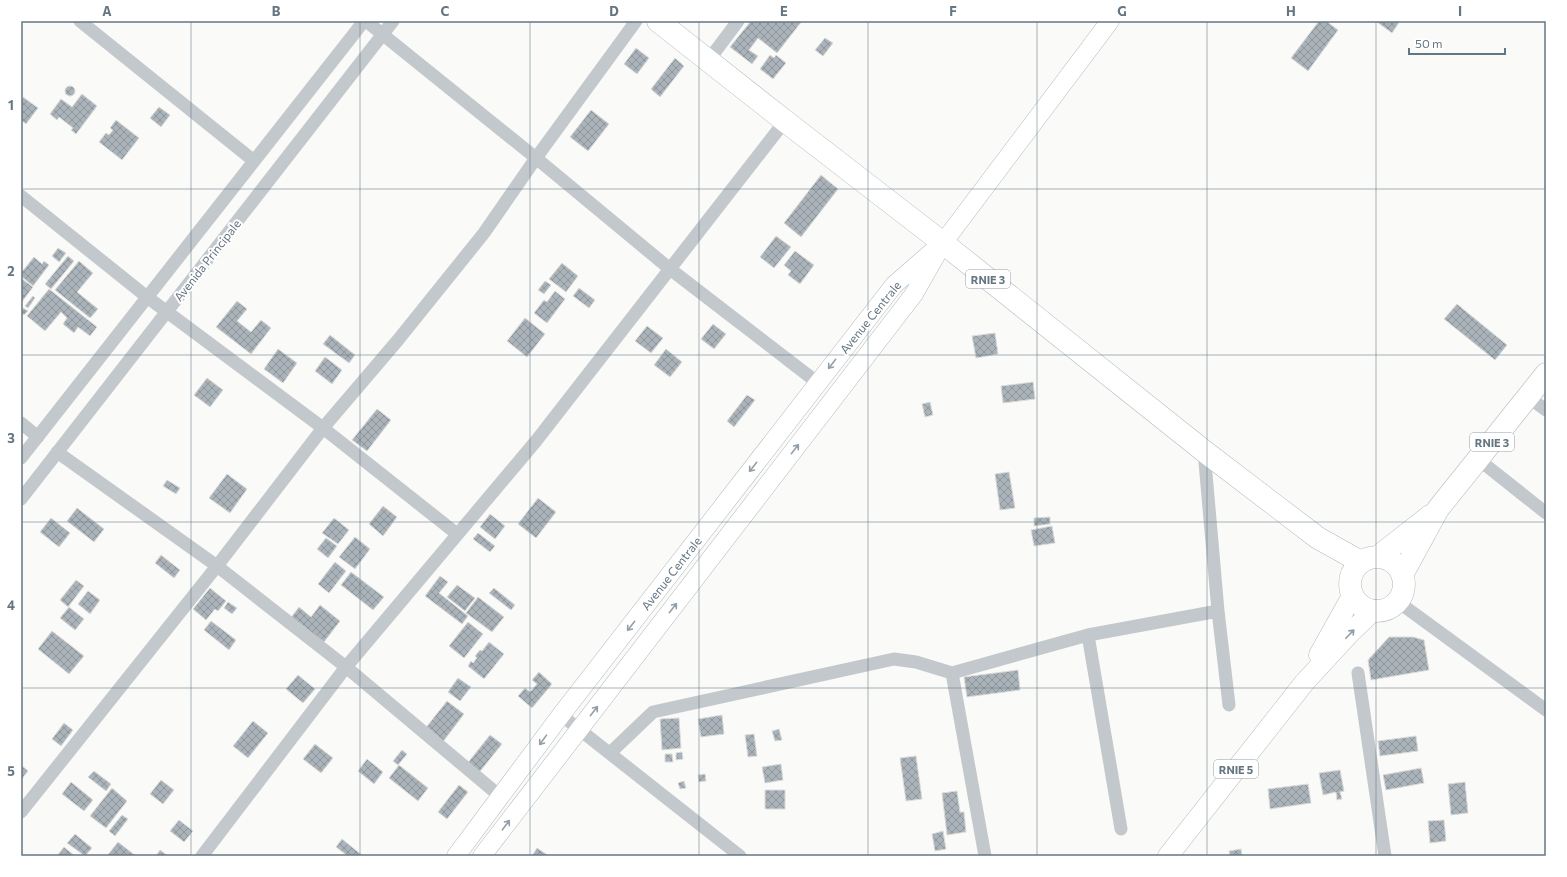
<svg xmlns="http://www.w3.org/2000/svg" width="1567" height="877" font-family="Commissioner,sans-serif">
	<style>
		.building { fill: url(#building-cross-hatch); stroke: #dcdcda }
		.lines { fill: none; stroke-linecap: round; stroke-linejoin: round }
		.secondary-casing { stroke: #b3babf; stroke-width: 19 }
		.primary-casing { stroke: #b5babe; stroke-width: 21 }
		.highway-casing { stroke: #b4b9bd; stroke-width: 23 }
		.street { stroke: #c3c8cc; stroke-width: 13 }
		.secondary { stroke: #fff; stroke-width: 18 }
		.primary { stroke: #fff; stroke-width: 20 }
		.highway { stroke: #fff; stroke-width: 22 }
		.oneway { stroke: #939fa8 }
		.grid { fill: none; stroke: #657683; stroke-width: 1; stroke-opacity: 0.55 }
		.labels { text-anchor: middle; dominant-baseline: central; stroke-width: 4; stroke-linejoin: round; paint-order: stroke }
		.shield { fill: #fff; stroke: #939fa8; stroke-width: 1 }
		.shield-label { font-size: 11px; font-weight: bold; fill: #657683 }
		.street-label { font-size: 12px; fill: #657683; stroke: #fff }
		.neatline { fill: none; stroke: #657683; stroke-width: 1.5 }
		.grid-label { font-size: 13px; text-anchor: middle; font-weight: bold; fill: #657683 }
	</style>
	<defs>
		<pattern id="building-cross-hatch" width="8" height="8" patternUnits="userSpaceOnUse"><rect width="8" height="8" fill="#aab3b9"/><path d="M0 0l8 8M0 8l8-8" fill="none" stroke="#8e969c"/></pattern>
	</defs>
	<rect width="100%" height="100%" fill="#fafaf8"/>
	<!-- building -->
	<path class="building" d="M751,21H802L777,53L758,38L749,50L758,56L752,64L730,47Z
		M1319,21H1326L1338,30L1308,71L1291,58Z
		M1377,21H1400L1392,33L1377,22Z
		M825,38L833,43L823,56L815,50Z
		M636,48L649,58L637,74L624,64Z
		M770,55L774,58L776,55L786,63L773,79L760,69Z
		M675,58L684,66L660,97L651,89Z
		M65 91a5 5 0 1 1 10 0a5 5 0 1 1-10 0Z
		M82,94L97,106L76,134L71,130L73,128L59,117L57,120L50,114L61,99L72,107Z
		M23,97L38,108L26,124L21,120V100Z
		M159,107L170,115L161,127L150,118Z
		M591,110L609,124L588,151L570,137Z
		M116,120L139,138L122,160L99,142L106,133L109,135L113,130L110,128Z
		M821,175L838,189L801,237L784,223Z
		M776,236L791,247L774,268L760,257Z
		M58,248L66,253L59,262L52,256Z
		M795,251L814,265L800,284L788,275L791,271L784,265Z
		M68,256L74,261L51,289L45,284Z
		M34,257L42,264L44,261L49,265L33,286L21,276V273Z
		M79,261L93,273L77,292L98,309L90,318L55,290Z
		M562,263L578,276L566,292L549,279Z
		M22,279L33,287L21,303V280Z
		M545,281L551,285L544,294L538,290Z
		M579,288L595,300L589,308L573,296Z
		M49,289L97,327L90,336L78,327L74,333L63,324L67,318L61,312L45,331L27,316Z
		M555,291L565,299L547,323L534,313L544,300L547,302Z
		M33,296L35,298L28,308L25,306Z
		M237,301L247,309L237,321L251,332L261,320L271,328L251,354L216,327Z
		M1457,304L1507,345L1495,360L1444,319Z
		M23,308L28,311L24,315L21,313Z
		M525,318L545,334L527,357L507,341Z
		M713,324L726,334L714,349L701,339Z
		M647,326L663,338L651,353L635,341Z
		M995,333L998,354L976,358L972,336Z
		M330,335L355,355L349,363L323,344Z
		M278,349L297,363L283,383L264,369Z
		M666,349L682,362L670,377L654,365Z
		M325,357L342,370L332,384L315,371Z
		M207,378L223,390L210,407L194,395Z
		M1033,382L1035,399L1003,403L1001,386Z
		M747,395L755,400L734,427L727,421Z
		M930,402L933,415L925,417L922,404Z
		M377,409L391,420L367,451L352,440Z
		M1009,472L1015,508L1000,510L995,474Z
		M227,474L247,489L230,513L209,498Z
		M167,480L180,488L176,494L163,486Z
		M538,498L556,512L536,538L518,524Z
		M383,506L397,517L383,536L369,524Z
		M77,508L104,529L94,542L67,521Z
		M490,514L505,526L495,539L480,527Z
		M1050,517V524L1034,526V518Z
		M51,518L70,533L59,547L40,532Z
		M334,518L349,530L338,544L322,533Z
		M1052,526L1055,543L1034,546L1031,530Z
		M478,533L495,546L490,552L473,539Z
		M355,537L370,549L355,569L339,557Z
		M326,538L337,546L328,558L317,549Z
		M161,555L180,570L174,578L155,563Z
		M335,562L346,571L329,593L318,584Z
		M351,572L384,597L373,610L341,585Z
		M440,576L448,582L439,593L468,616L462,624L425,596Z
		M76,580L84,586L68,607L60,600Z
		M457,585L475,598L465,611L447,597Z
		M210,588L226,601L218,611L215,609L206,620L193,609Z
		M494,588L515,605L511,610L489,593Z
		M88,591L100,600L90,614L78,604Z
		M478,597L504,617L492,632L466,613Z
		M228,602L237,608L232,614L224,608Z
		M320,605L340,621L324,642L290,619L299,607L311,617Z
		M69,607L84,619L75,630L60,618Z
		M211,621L236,640L229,650L204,630Z
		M468,622L483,634L464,658L449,646Z
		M52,631L84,656L69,674L38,649Z
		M1389,637H1413L1424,640L1429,670L1371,680L1368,660Z
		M489,642L504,654L484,679L468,666L471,661L473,663L477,658L475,656L480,650L482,651Z
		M1018,670L1020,690L967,697L964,677Z
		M539,672L552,684L532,708L518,696L525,688L530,692L537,684L532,680Z
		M298,675L315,689L303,703L286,689Z
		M458,678L471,687L460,701L448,692Z
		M447,701L464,714L442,743L424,730Z
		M722,715L724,734L701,737L698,719Z
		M679,718L681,748L662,750L660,719Z
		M253,721L268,733L248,758L233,746Z
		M64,723L73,730L61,746L52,739Z
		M779,729L782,740L775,741L772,731Z
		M754,734L757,756L748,757L745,735Z
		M490,735L502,744L477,775L466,765Z
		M1416,736L1418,751L1380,756L1378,741Z
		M315,744L333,758L321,773L303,759Z
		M402,750L407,754L398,765L393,761Z
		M682,752L683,759L676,760V753Z
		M665,754H672L673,762H665Z
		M916,756L922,799L906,801L900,758Z
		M367,759L383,772L374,784L358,771Z
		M781,764L783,780L765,783L762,767Z
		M21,765L28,771L21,780Z
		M399,765L428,788L418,801L389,778Z
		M1421,768L1424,783L1386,790L1383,775Z
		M1340,770L1344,791L1340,792L1342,799L1337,800L1336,792L1323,795L1319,773Z
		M94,771L111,784L106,791L88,777Z
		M705,774L706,781L699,782L698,775Z
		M161,780L174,790L163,804L150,794Z
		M684,781L686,788L680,789L678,783Z
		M71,782L93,800L84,811L62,794Z
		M1465,782L1468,813L1451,815L1448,784Z
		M1308,784L1311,803L1270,809L1268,789Z
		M459,785L468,792L447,819L438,812Z
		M112,788L127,801L106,828L90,816Z
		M765,790H785V809H765Z
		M957,791L960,812H964L966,832L947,835L942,793Z
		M122,815L128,819L115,836L109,831Z
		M179,820L193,831L184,842L170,831Z
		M1444,820L1446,841L1430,843L1428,821Z
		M943,831L946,849L935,851L932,834Z
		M75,834L92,848L85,856L67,843Z
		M342,839L363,856H348L336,847Z
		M118,842L136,856H107Z
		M64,847L75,856H57Z
		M537,848L549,856H532Z
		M1241,849L1242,856H1229H1230L1229,851Z
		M160,850L168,856H156Z"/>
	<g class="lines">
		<!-- secondary casing -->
		<g class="secondary-casing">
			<path id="secondary" d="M456,856L561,715L894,285L933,251
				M482,856L914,294L943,243L1110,21"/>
		</g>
		<!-- primary casing -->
		<g class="primary-casing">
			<path id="primary" d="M1319,655L1352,596
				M1168,856L1304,683L1350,633L1374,610"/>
		</g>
		<!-- highway casing -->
		<g class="highway-casing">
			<path id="highway" d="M658,21L785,121L943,243L1204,451L1318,538L1361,562
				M1378,557L1430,516
				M1350 584a27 27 0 1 1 54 0a27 27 0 1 1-54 0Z
				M1402,575L1438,509L1546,374"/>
		</g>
		<!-- street -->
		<path class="street" d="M80,21L254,161
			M366,21L536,158L670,269L818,383
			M708,61L738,21
			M21,196L147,297L323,428L457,534
			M1528,397L1546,410
			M21,423L38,437
			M1204,451L1218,611L1229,705
			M57,452L217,566L346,667L501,797
			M21,458L364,21
			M1478,459L1546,513
			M21,499L393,21
			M1397,601L1546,710
			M1088,635L1121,829
			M952,673L985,856
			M1358,673L1385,856
			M561,715L740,856
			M610,753L653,712L894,659L916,662L952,673L1088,635L1218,611
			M21,812L217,566L323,428L398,340L484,233L536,158L636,21
			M202,856L346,667L536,441L785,121"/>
		<!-- secondary -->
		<use href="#secondary" class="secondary"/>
		<!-- primary -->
		<use href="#primary" class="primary"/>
		<!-- highway -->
		<use href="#highway" class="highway"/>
	</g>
	<!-- one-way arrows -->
	<defs><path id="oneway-shaft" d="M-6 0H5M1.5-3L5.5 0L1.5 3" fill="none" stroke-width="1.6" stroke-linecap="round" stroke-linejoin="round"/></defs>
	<g class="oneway">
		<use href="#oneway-shaft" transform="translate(832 364) rotate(128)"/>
		<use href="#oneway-shaft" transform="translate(795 449) rotate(-52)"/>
		<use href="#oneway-shaft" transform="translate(753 467) rotate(128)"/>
		<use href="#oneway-shaft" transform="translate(673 608) rotate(-52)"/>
		<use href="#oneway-shaft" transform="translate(631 626) rotate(128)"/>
		<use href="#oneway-shaft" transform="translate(1350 634) rotate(-46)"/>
		<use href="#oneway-shaft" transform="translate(594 711) rotate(-52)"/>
		<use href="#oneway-shaft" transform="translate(543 740) rotate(126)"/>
		<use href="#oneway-shaft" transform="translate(506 825) rotate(-53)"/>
	</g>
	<!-- grid -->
	<path class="grid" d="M191,21V856M360,21V856M530,21V856M699,21V856M868,21V856M1037,21V856M1207,21V856M1376,21V856M21,189H1546M21,355H1546M21,522H1546M21,688H1546"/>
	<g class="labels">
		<!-- shield labels -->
		<g class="shield">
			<rect x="966" y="270" width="44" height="18" rx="3"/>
			<rect x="1470" y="433" width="44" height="18" rx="3"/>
			<rect x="1214" y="760" width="44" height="18" rx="3"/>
		</g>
		<g class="shield-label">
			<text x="988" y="279">RNIE 3</text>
			<text x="1492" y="442">RNIE 3</text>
			<text x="1236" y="769">RNIE 5</text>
		</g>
		<!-- street labels -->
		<g class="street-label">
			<text transform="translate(207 260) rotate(-52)">Avenida Principale</text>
			<text transform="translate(870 317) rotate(-51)">Avenue Centrale</text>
			<text transform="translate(671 573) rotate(-52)">Avenue Centrale</text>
		</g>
	</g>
	<!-- border -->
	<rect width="1567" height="877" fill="none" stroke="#ffffff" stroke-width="44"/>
	<!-- scale -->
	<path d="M1409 48v6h96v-6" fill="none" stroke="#657683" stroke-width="2"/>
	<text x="1415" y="48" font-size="12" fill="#657683" stroke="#ffffff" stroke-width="3" paint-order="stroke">50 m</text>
	<rect x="22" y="22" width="1523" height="833" class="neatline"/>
	<g class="grid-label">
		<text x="107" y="16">A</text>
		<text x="276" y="16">B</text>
		<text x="445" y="16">C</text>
		<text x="614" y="16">D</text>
		<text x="784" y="16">E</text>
		<text x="953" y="16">F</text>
		<text x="1122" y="16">G</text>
		<text x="1291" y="16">H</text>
		<text x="1460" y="16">I</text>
		<text x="11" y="110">1</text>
		<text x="11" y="276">2</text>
		<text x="11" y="443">3</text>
		<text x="11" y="610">4</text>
		<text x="11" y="776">5</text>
	</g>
</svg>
